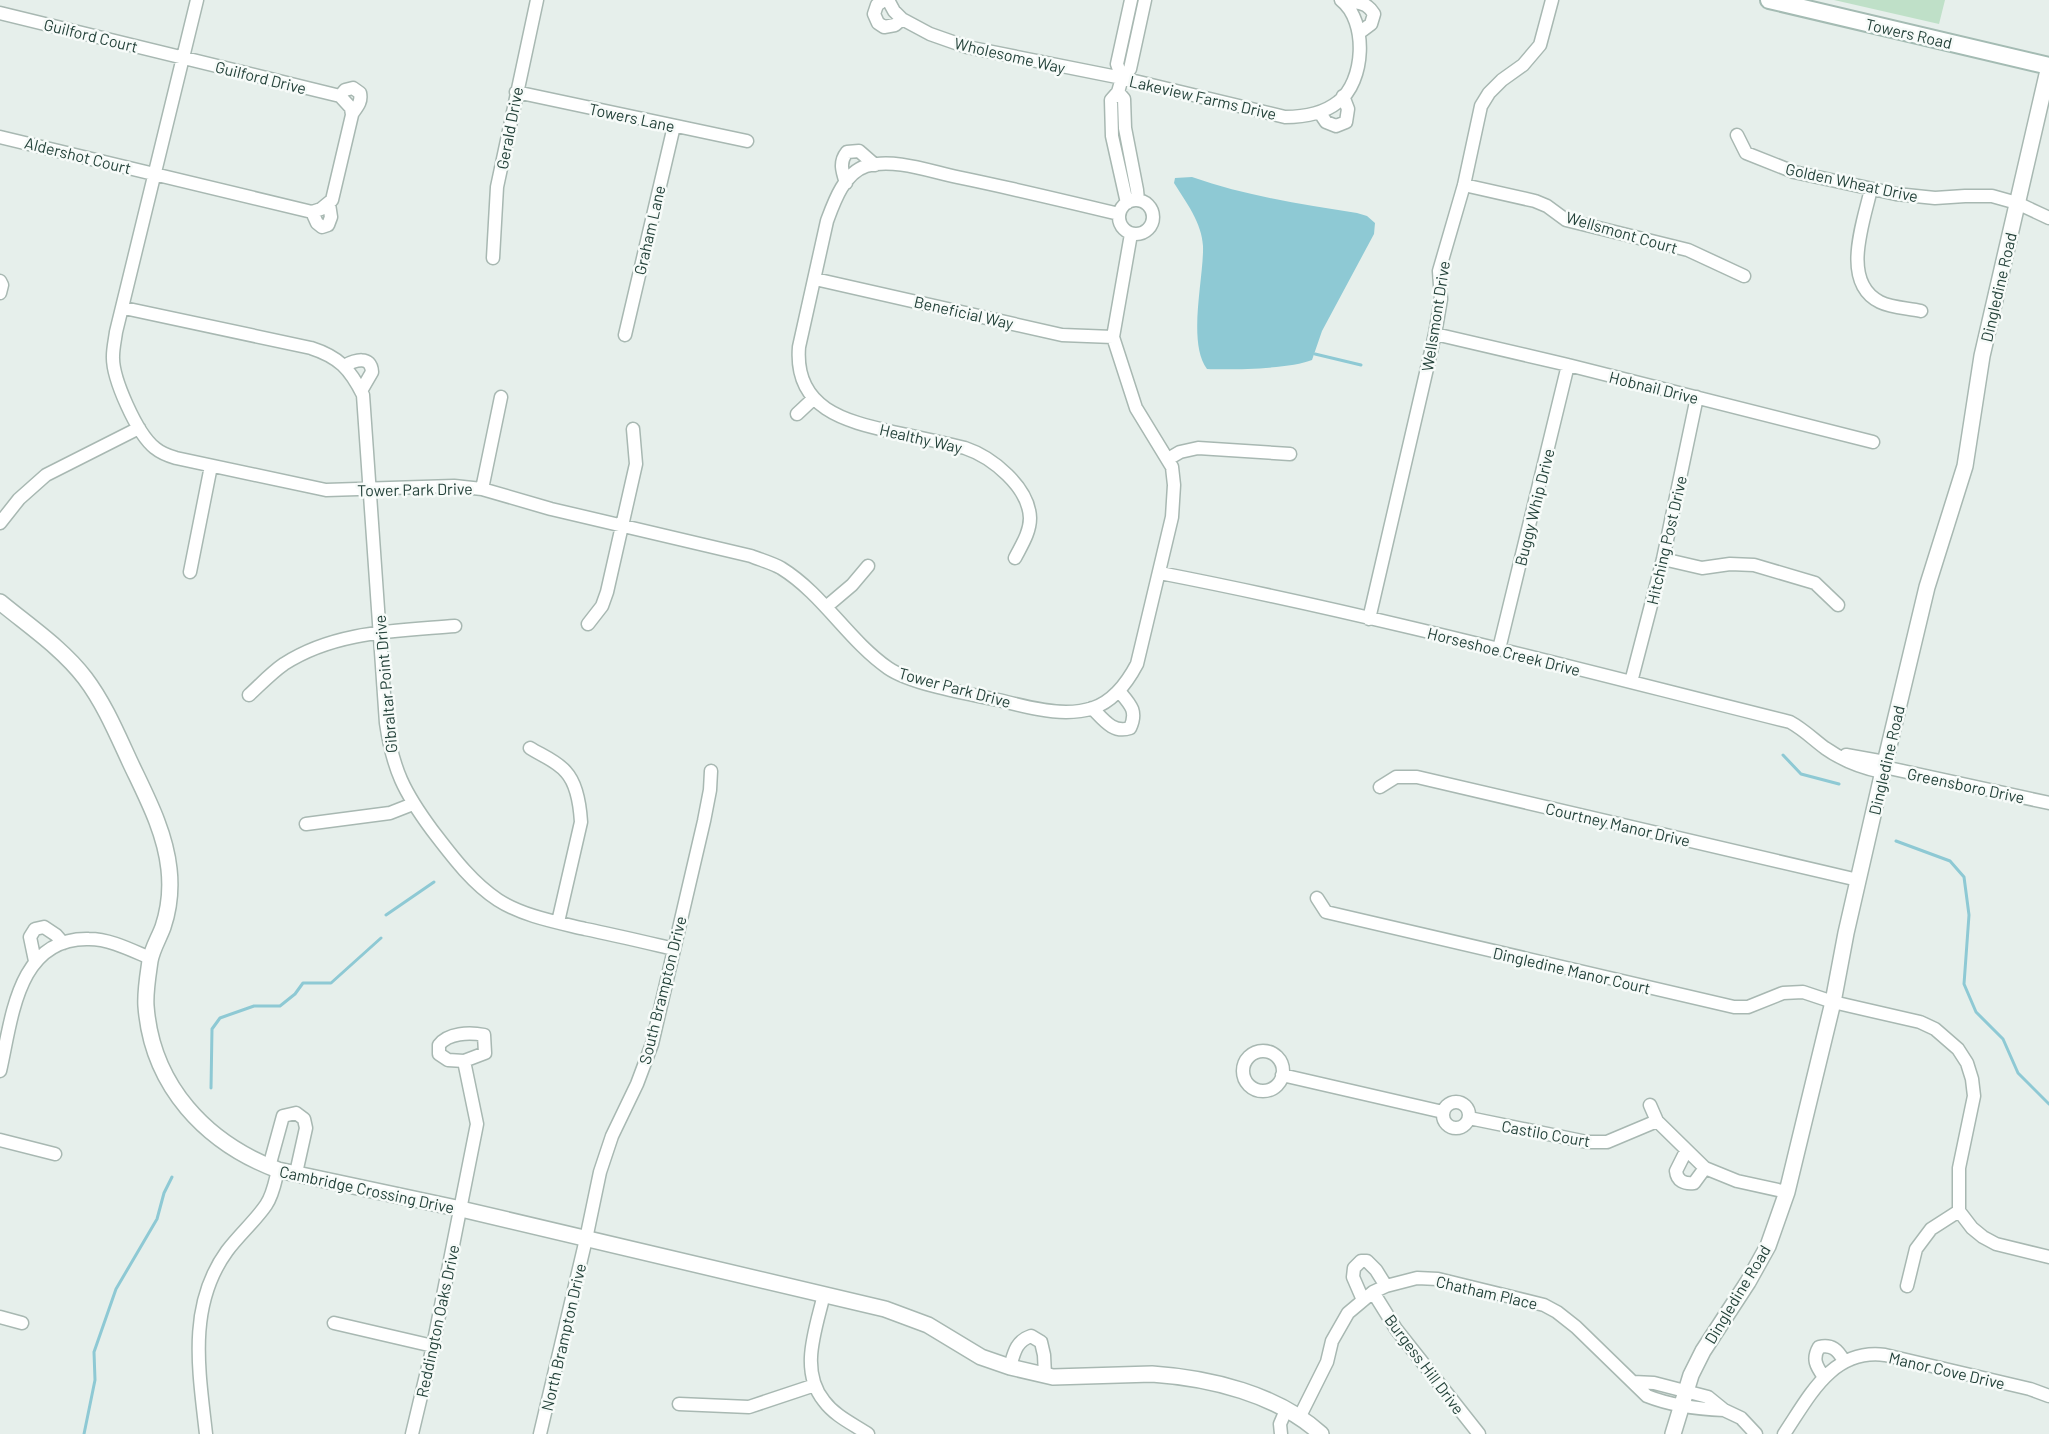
<svg xmlns="http://www.w3.org/2000/svg" width="2049" height="1434" font-family="Barlow,sans-serif">
	<style>
		.green { fill: #bfe0c8 }
		.water { fill: #8ec9d4 }
		.lines { fill: none; stroke-linecap: round; stroke-linejoin: round }
		.stream { stroke: #8ec9d4; stroke-width: 3 }
		.minor-casing { stroke: #a8b8b2; stroke-width: 15 }
		.tertiary-casing { stroke: #a8b8b2; stroke-width: 18 }
		.secondary-casing { stroke: #a4bbb3; stroke-width: 20 }
		.minor { stroke: #fff; stroke-width: 12 }
		.tertiary { stroke: #fff; stroke-width: 15 }
		.secondary { stroke: #fff; stroke-width: 16 }
		.labels { text-anchor: middle; dominant-baseline: central; stroke-width: 5; stroke-linejoin: round; paint-order: stroke }
		.street-label { font-size: 16px; fill: #24423a; stroke: #f7fbf9 }
	</style>
	<rect width="100%" height="100%" fill="#e6efeb"/>
	<!-- green -->
	<path class="green" d="M1834,0H1945L1939,24Z"/>
	<!-- water -->
	<path class="water" d="M1192,177C1246,196 1301,204 1357,213L1367,216L1375,223L1374,234L1322,331L1312,360C1290,369 1232,370 1207,369C1187,342 1204,278 1203,246C1202,223 1186,202 1174,183L1175,178Z"/>
	<g class="lines">
		<!-- stream -->
		<path class="stream" d="M1315,354L1361,365
			M1783,755L1801,774L1839,784
			M1896,841L1950,861L1964,877L1969,915L1964,984L1976,1012L2003,1039L2018,1073L2049,1104
			M386,915L434,882
			M211,1088L212,1029L220,1018L254,1006H280L295,994L303,983H331L381,938
			M84,1434L95,1380L94,1352L116,1289L157,1219L164,1193L172,1177"/>
		<!-- minor casing -->
		<g class="minor-casing">
			<path id="minor" d="M197,0L116,332C115,340 113,348 113,356C112,378 137,434 155,448C161,453 169,456 176,458L326,490L454,486L482,489L551,509L751,556C761,560 772,563 781,568C823,594 848,640 888,668C911,684 969,694 998,700C1020,705 1043,712 1066,712C1075,712 1084,711 1093,708C1114,701 1127,683 1137,664L1172,517L1174,485L1172,467L1136,408L1113,337L1131,234
				M884,0L877,5L874,14L878,23L884,27L895,25L902,19
				M888,0L894,11L902,19L930,34L967,47L1122,78L1285,117C1304,117 1323,114 1338,102C1365,82 1368,21 1341,0
				M1348,6L1354,2C1364,3 1369,6 1374,14L1371,24L1359,33
				M0,13L340,96L351,108L352,115L332,200L321,209L312,212L0,137
				M1122,78L1117,64L1131,0
				M516,92L747,141
				M1118,92L1111,100L1112,136L1127,203
				M340,96L345,90L353,88L360,93C362,102 357,107 352,114
				M1320,113L1326,122L1336,126L1346,122L1348,109L1343,96
				M1737,135L1746,153L1794,172L1896,194L1935,198L1965,196H1992L2017,203L2049,218
				M846,183C842,171 839,162 847,152L859,151L875,165
				M1464,185L1535,201L1547,206L1566,220L1688,250L1744,276
				M1871,189C1864,221 1840,282 1880,302C1892,308 1908,308 1921,311
				M1119 217a17 17 0 1 1 34 0a17 17 0 1 1-34 0Z
				M1138,200L1137,190L1125,128L1124,99L1118,92L1122,78L1130,69L1145,0
				M312,212L317,223L322,227L328,225L331,217L329,204
				M493,258L497,187L537,0
				M815,279L1062,335L1113,337
				M0,281L2,285L0,293
				M124,308L311,348C339,357 350,369 363,395L386,723C393,770 404,792 432,830C452,856 471,882 498,900C523,916 556,922 585,929C615,935 644,942 674,949
				M1435,334L1568,365L1873,442
				M625,335L674,126
				M344,366C355,360 371,355 372,372L361,391
				M797,414L813,399
				M1168,459L1180,452L1198,448L1290,454
				M482,489L501,397
				M0,523L19,499L46,475L139,428
				M1015,558C1021,546 1030,533 1030,518C1029,487 992,457 965,448C941,442 917,437 893,432C845,421 794,409 799,347L827,221C834,202 844,173 866,166C894,158 929,171 957,177C1011,188 1065,201 1119,214
				M1663,559L1702,568L1730,564L1754,565L1815,583L1838,605
				M190,572L211,466
				M1160,573C1372,614 1581,670 1790,722C1803,729 1813,739 1825,748C1842,760 1862,768 1882,772
				M826,607L852,585L868,566
				M1369,619L1435,334L1441,299L1439,271L1464,185L1481,106L1489,93L1502,80L1523,65L1540,45L1552,0
				M588,624L602,606L607,592L636,464L633,429
				M1499,649L1568,365
				M1631,682L1663,559L1697,397
				M249,695C260,685 271,673 284,664C335,631 396,631 455,626
				M1092,708C1103,719 1113,734 1130,728C1138,711 1130,704 1119,691
				M530,748C541,755 557,761 566,772C577,784 580,806 581,822L558,922
				M1846,755L1885,762
				M1884,767L2049,803
				M1380,787L1396,777H1417L1858,880
				M306,824L390,813L413,804
				M1317,898L1326,912L1734,1007H1748L1783,993L1803,992L1833,1002L1920,1022L1935,1029L1958,1049L1967,1063L1972,1079L1974,1096L1959,1168V1211L1972,1228L1983,1237L1996,1244L2049,1257
				M35,961L30,937L35,929L44,927L56,935L63,943
				M1243 1071a20 20 0 1 1 40 0a20 20 0 1 1-40 0Z
				M0,1071C12,1019 17,937 89,939C110,939 131,950 150,958
				M1282,1075L1443,1112
				M1443 1115a13 13 0 1 1 26 0a13 13 0 1 1-26 0Z
				M1650,1105L1657,1121L1705,1168L1737,1181L1787,1192
				M1469,1118L1587,1142H1607L1657,1121
				M0,1140L55,1154
				M1686,1151L1676,1171C1677,1181 1684,1184 1694,1183L1705,1168
				M269,1167L283,1116L296,1113L304,1119L306,1128L296,1173
				M1907,1286L1916,1249L1931,1229L1959,1211
				M1373,1292L1396,1329L1479,1434
				M824,1294C816,1329 799,1370 824,1401C835,1416 853,1424 868,1434
				M1363,1300L1353,1277L1354,1268L1361,1261H1367L1376,1270L1386,1286
				M0,1317L22,1323
				M334,1323L433,1346
				M1010,1367C1014,1353 1016,1341 1031,1336L1041,1342L1044,1355L1045,1375
				M1824,1377C1816,1366 1812,1359 1819,1347C1832,1344 1838,1350 1844,1361
				M1633,1382L1654,1383L1708,1397L1724,1410L1741,1418L1756,1434
				M679,1404L749,1407L815,1385
				M1299,1418L1327,1362L1332,1341L1348,1313L1373,1292L1386,1286L1417,1278L1438,1279L1544,1305L1557,1312L1576,1327L1647,1396C1672,1406 1698,1409 1724,1410
				M206,1434C199,1371 187,1306 227,1251C239,1235 255,1221 266,1205C273,1195 275,1182 278,1170
				M412,1434L433,1346L477,1124L464,1061L448,1060L439,1054V1045C448,1033 469,1032 484,1035L485,1053L464,1061
				M540,1434L586,1239L600,1172L612,1136L637,1084L652,1044L704,821L710,790L711,771
				M1281,1434L1280,1424L1286,1410
				M1784,1434C1809,1397 1832,1348 1885,1355L2030,1389L2049,1396"/>
		</g>
		<!-- tertiary casing -->
		<g class="tertiary-casing">
			<path id="tertiary" d="M0,602C29,626 62,648 85,678C104,703 117,734 130,762C146,796 165,831 169,869C171,887 169,909 163,927C159,938 152,949 150,961C148,975 145,992 146,1006C152,1086 206,1143 278,1170L461,1209L885,1309L928,1325L981,1357L1010,1367L1053,1377L1152,1374C1210,1378 1277,1394 1321,1434
				M1673,1434L1691,1375L1703,1351L1748,1282L1768,1246L1787,1192L1833,1002L1846,933L1884,767L1927,587L1965,466L1982,356L2049,66"/>
		</g>
		<!-- secondary casing -->
		<g class="secondary-casing">
			<path id="secondary" d="M1769,0L2049,66"/>
		</g>
		<!-- minor -->
		<use href="#minor" class="minor"/>
		<!-- tertiary -->
		<use href="#tertiary" class="tertiary"/>
		<!-- secondary -->
		<use href="#secondary" class="secondary"/>
	</g>
	<g class="labels">
		<!-- street labels -->
		<g class="street-label">
			<text transform="translate(1909 33) rotate(13)">Towers Road</text>
			<text transform="translate(91 35) rotate(14)">Guilford Court</text>
			<text transform="translate(1010 55) rotate(13)">Wholesome Way</text>
			<text transform="translate(261 77) rotate(14)">Guilford Drive</text>
			<text transform="translate(1203 97) rotate(13)">Lakeview Farms Drive</text>
			<text transform="translate(632 117) rotate(12)">Towers Lane</text>
			<text transform="translate(509 128) rotate(-79)">Gerald Drive</text>
			<text transform="translate(78 155) rotate(14)">Aldershot Court</text>
			<text transform="translate(1852 182) rotate(12)">Golden Wheat Drive</text>
			<text transform="translate(649 230) rotate(-77)">Graham Lane</text>
			<text transform="translate(1622 232) rotate(16)">Wellsmont Court</text>
			<text transform="translate(1998 287) rotate(-77)">Dingledine Road</text>
			<text transform="translate(964 312) rotate(13)">Beneficial Way</text>
			<text transform="translate(1435 316) rotate(-81)">Wellsmont Drive</text>
			<text transform="translate(1654 387) rotate(14)">Hobnail Drive</text>
			<text transform="translate(921 438) rotate(13)">Healthy Way</text>
			<text transform="translate(415 489) rotate(-1)">Tower Park Drive</text>
			<text transform="translate(1534 507) rotate(-76)">Buggy Whip Drive</text>
			<text transform="translate(1666 540) rotate(-77)">Hitching Post Drive</text>
			<text transform="translate(1504 651) rotate(14)">Horseshoe Creek Drive</text>
			<text transform="translate(385 684) rotate(-95)">Gibraltar Point Drive</text>
			<text transform="translate(955 687) rotate(15)">Tower Park Drive</text>
			<text transform="translate(1886 760) rotate(-77)">Dingledine Road</text>
			<text transform="translate(1966 785) rotate(12)">Greensboro Drive</text>
			<text transform="translate(1618 824) rotate(13)">Courtney Manor Drive</text>
			<text transform="translate(1572 970) rotate(13)">Dingledine Manor Court</text>
			<text transform="translate(662 990) rotate(-76)">South Brampton Drive</text>
			<text transform="translate(1546 1133) rotate(10)">Castilo Court</text>
			<text transform="translate(367 1189) rotate(12)">Cambridge Crossing Drive</text>
			<text transform="translate(1487 1292) rotate(13)">Chatham Place</text>
			<text transform="translate(1737 1294) rotate(-59)">Dingledine Road</text>
			<text transform="translate(437 1321) rotate(-78)">Reddington Oaks Drive</text>
			<text transform="translate(563 1337) rotate(-77)">North Brampton Drive</text>
			<text transform="translate(1425 1364) rotate(53)">Burgess Hill Drive</text>
			<text transform="translate(1947 1370) rotate(13)">Manor Cove Drive</text>
		</g>
	</g>
</svg>
